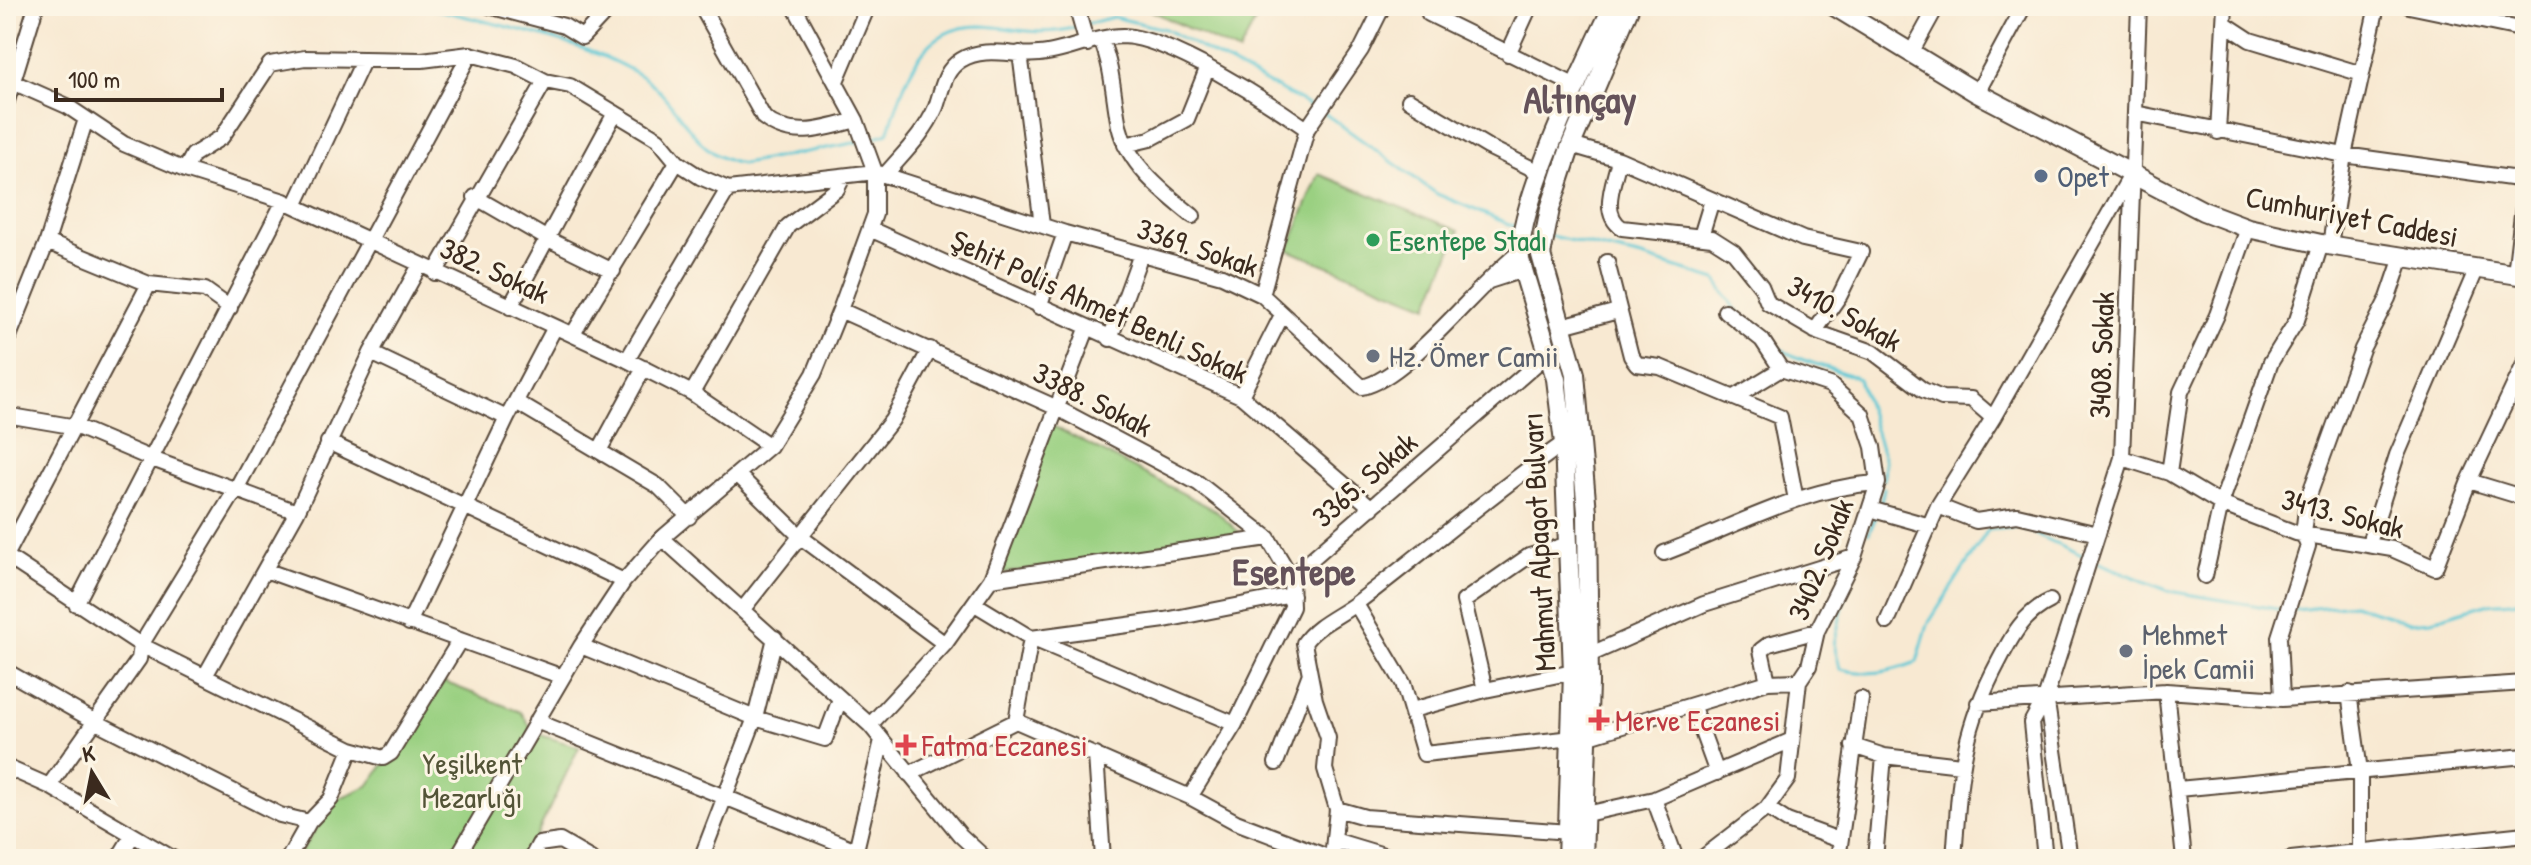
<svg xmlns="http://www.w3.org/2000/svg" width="2531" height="865" font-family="'Patrick Hand',sans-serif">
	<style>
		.green { fill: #9ad081; stroke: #6a7d50; stroke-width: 2 }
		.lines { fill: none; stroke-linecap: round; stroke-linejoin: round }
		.stream { stroke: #5dc8d5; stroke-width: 3 }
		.minor-casing { stroke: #574739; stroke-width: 18 }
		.major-casing { stroke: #574739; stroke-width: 22 }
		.minor { stroke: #fff; stroke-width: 14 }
		.major { stroke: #fff; stroke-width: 18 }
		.service-dot { fill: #5c6f8a; stroke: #fcf5e5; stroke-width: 3 }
		.leisure-dot { fill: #2e9e5b; stroke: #fcf5e5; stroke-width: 3 }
		.worship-dot { fill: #6b7280; stroke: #fcf5e5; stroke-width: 3 }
		.health-dot { fill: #e0444e; stroke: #fcf5e5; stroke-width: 3 }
		.labels { text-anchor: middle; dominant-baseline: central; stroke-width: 6; stroke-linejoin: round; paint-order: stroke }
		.service-label { font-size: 30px; fill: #4e5e75; stroke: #fcf5e5; text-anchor: start }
		.street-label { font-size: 30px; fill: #3b2a1e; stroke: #fcf5e5 }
		.leisure-label { font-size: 30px; fill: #27864d; stroke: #fcf5e5; text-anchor: start }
		.worship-label { font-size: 30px; fill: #5b616d; stroke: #fcf5e5; text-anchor: start }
		.health-label { font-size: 30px; fill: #be3a42; stroke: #fcf5e5; text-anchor: start }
		.park-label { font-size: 30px; fill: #535437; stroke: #fcf5e5 }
		.district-label { font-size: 38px; font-weight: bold; fill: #64525a; stroke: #fcf5e5 }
	</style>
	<rect width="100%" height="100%" fill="#fcf5e5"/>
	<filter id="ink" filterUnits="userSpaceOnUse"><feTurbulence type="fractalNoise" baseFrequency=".0125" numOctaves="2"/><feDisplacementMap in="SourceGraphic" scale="16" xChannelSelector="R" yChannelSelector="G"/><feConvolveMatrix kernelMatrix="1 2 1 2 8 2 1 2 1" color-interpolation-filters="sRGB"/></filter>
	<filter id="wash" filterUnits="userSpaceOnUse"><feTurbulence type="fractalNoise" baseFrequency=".006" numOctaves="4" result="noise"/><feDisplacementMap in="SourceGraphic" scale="32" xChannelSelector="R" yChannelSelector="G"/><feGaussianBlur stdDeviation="1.8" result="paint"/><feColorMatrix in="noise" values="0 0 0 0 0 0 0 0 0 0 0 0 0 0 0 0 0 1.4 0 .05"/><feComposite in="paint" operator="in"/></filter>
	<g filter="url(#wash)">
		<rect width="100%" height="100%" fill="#f8e9d2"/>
		<!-- green -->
		<path class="green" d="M1112,6H1263L1239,53L1148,9Z
			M1319,174L1459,231L1428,306L1288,250Z
			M1051,425L1215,510L1243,536L999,574Z
			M444,682L521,712L534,733L579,747L525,859H296L335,800L368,786Z"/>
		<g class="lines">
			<!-- stream -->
			<path class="stream" d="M424,6C492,25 585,39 644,78C681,103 694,159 743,164L859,142
				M1084,25L1113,17L1165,29L1314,108
				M1324,113L1437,194L1516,227
				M867,140L888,133C905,83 917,26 980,26C1018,27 1037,38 1077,27
				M1551,236L1642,257L1716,280L1734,308L1746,319
				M1769,340C1795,363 1828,365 1859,379L1885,461L1884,480
				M1880,507L1884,488
				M1869,533L1877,514
				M2094,561L2169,591L2283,610
				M1849,580L1834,644L1840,669C1870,676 1888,673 1917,662L1928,624L1988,530L2020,527L2084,556
				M2295,610L2353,604L2409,622L2432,620L2486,604L2525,601"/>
		</g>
	</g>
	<g filter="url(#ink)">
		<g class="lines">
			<!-- minor casing -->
			<g class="minor-casing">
				<path id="minor" d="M489,6L564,26L582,37L611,6
					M701,6L764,118C792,140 824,129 856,120
					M1076,6L1087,44
					M2409,6L2525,30
					M1429,14L1578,87
					M2224,23L2250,40L2362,74
					M1101,40C1113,68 1113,96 1119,126C1128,165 1163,192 1193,216
					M1020,53L1042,225
					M1911,53L1937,6
					M1508,54L1530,6
					M6,79L67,106L124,144L185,170L284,201L627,360L692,393L770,446
					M836,81L868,6
					M1977,93L2024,6
					M1409,100L1488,147L1541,173
					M6,104L36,6
					M2135,113L2344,155L2525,180
					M2218,132L2225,6
					M1125,145L1150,139L1187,119L1207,69
					M1571,145L1619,159C1615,181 1599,213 1622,228L1712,238L1734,252L1761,286L1768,303L1819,333L1873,352L1923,390L1942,398L1971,399L1993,418
					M1619,159L1803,239L1861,252L1840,295L1815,331
					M185,170L193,155L222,137L270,64L305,58L422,60L470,54L516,66L545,81L570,86L658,139L677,162L700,177L728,189L875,172L1065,233L1222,276L1262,295L1362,387C1408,378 1478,283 1520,252
					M885,175C903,154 925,133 936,107C942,90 944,70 961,60C986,45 1013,57 1039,54C1067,52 1095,36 1123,36C1168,37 1269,102 1307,129
					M475,197L546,238L613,271
					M295,206L364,59
					M870,229L1241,396L1372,508
					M1701,236L1712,200
					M47,242L149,284L205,290L230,308
					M2330,245L2344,155L2377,6
					M1607,262L1631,356L1637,364L1660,367L1780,417L1796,500
					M435,273L545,81
					M2515,274L2525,190
					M1489,281L1523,270
					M149,284L6,556L141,645L351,749L383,758L391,753L460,640
					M1262,295L1307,129L1361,50L1383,6
					M510,307L615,113
					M1039,307L1065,233
					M840,310L1055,407L1176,471L1198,483L1268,538L1291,577L1292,607L1235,724L1190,797
					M1562,326L1618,311
					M573,334L677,162
					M1110,339L1141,254
					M6,344L47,242L86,119
					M371,353L507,418
					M627,360L728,189
					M692,393L788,226L837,189L843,177
					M1241,396L1282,315
					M1735,397L1781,369
					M516,402L658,486L689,517
					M6,415L77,427L152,459L297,512
					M328,442L624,581
					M599,451L644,368
					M2122,458L2169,473L2221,504L2296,533L2392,549L2435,568L2469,481L2525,362
					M2169,473L2181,392L2217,315L2248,228
					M739,476L802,538L945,644
					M2469,481L2525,498
					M1938,506L1976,521L2017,515L2098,534
					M1870,509L1930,526
					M662,538L870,725L960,835L986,859
					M2369,543L2397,455L2477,268
					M1664,553C1734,527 1803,487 1878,483
					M265,570L563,677
					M2205,576L2221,504L2271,362L2297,320L2321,244
					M1291,577L1549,353
					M991,579L1268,538
					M76,604L284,201
					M975,604L1031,638L1235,724
					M1356,604L1403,683L1424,754L1573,738
					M743,609L892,420L930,349
					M1887,622L1938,506L1993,418L2131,175
					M409,623L507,418L555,327
					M581,646L755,718L825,739L840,699
					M1589,655L1704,604L1854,557
					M6,671L94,721L280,815L309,822L331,799L351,749
					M205,676L297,512L371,353L420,265
					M1768,682L1761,650L1769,644L1817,631
					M1485,690L1464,601L1529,556L1569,544
					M2166,691L2184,859
					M2349,693L2360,771V859
					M2046,696L2070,859
					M2282,699L2279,637L2308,546L2303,534L2307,501L2362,349L2388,298L2402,257
					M1978,703L2166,691L2282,699L2525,683
					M1693,707L1717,773
					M1412,710L1485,690L1573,672
					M536,721L856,850
					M1016,721L1190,797L1236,822L1333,859
					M870,725L945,644L991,579L1087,329
					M1586,737L1768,682L1799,681
					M1853,746L1884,756L1961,765
					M1096,755L1103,859
					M1276,763L1309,676
					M6,767L49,786L174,859
					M909,774L1016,721L1031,638L1165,620L1292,595
					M49,786L139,659L141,645L235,491L470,54
					M2178,789L2525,756
					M1654,799L1676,859
					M1767,808L1787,821L1839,840
					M1337,809L1365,817L1569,832
					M1586,814L1654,799L1792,740
					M1334,840L1397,859
					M118,859L132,836
					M288,859L309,822
					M456,859L581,646L624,581L662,538L770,446L814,374L840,310L875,214V172L856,120L794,6
					M531,859L539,844L560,841L591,859
					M701,859L755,718L775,638
					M854,859L882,740
					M1332,859L1337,809L1325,769L1328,738L1315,700L1304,643C1316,625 1340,616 1358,602C1427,550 1492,493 1564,443
					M1701,859L1767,808L1788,779L1799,681L1809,666L1817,631L1854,557L1878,483L1873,447L1862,414L1830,385L1781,369L1762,340L1725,311
					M1838,859L1861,699
					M1875,859L1884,756
					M1954,859C1960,779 1960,734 1999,661C2012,636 2024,613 2050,601
					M2045,859L2031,723L2046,696L2122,458L2139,6
					M2291,859L2525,834"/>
			</g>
			<!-- major casing -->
			<g class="major-casing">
				<path id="major" d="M1834,6L1977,93L2203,211L2248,228L2321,244L2525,276
					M1567,859L1573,672L1564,443L1556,379L1520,260C1516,205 1587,61 1613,6
					M1583,859L1589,684L1587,512L1575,374L1541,255L1550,209L1571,145L1630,6"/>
			</g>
			<!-- minor -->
			<use href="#minor" class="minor"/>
			<!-- major -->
			<use href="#major" class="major"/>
		</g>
	</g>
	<!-- markers -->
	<circle class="service-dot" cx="2041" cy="176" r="8"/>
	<circle class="leisure-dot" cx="1373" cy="240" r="8"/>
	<g class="worship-dot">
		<circle cx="1373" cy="356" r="8"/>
		<circle cx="2126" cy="651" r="8"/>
	</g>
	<g class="health-dot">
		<path d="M1595 708h8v8h8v8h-8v8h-8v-8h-8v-8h8z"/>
		<path d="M902 733h8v8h8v8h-8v8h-8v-8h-8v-8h8z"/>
	</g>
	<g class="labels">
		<!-- service labels -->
		<g class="service-label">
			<text x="2057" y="176">Opet</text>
		</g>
		<!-- street labels -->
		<g class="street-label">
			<text transform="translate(2352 216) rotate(11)">Cumhuriyet Caddesi</text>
			<text transform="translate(1198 247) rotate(19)">3369. Sokak</text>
			<text transform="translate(495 270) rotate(25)">382. Sokak</text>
			<text transform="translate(1100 306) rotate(25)">Şehit Polis Ahmet Benli Sokak</text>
			<text transform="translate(1845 313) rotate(29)">3410. Sokak</text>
			<text transform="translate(2101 355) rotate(-88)">3408. Sokak</text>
			<text transform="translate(1093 399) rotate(27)">3388. Sokak</text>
			<text transform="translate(1364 479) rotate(-41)">3365. Sokak</text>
			<text transform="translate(2343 513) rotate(14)">3413. Sokak</text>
			<text transform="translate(1538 542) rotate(-93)">Mahmut Alpagot Bulvarı</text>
			<text transform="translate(1820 559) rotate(-68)">3402. Sokak</text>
		</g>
		<!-- leisure labels -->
		<g class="leisure-label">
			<text x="1389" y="240">Esentepe Stadı</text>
		</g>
		<!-- worship labels -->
		<g class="worship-label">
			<text x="1389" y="356">Hz. Ömer Camii</text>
			<text x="2142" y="634">Mehmet<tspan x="2142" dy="34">İpek Camii</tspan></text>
		</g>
		<!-- health labels -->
		<g class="health-label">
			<text x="1615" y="720">Merve Eczanesi</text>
			<text x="922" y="745">Fatma Eczanesi</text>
		</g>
		<!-- park labels -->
		<g class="park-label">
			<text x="472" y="763">Yeşilkent<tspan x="472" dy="34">Mezarlığı</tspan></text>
		</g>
		<!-- district labels -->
		<g class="district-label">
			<text x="1580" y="99">Altınçay</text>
			<text x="1294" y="571">Esentepe</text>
		</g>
	</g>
	<!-- margin -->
	<rect width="2531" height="865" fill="none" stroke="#fcf5e5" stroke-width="32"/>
	<!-- north arrow -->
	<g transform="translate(92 773) rotate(350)" stroke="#fcf5e5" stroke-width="6" paint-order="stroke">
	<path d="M0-6L14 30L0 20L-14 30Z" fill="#3b2a1e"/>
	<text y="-12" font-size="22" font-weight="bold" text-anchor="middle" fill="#3b2a1e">K</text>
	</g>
	<!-- scale -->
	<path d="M56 88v12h166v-12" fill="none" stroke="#3b2a1e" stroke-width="4"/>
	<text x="68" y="88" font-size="24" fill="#3b2a1e" stroke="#fcf5e5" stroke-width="6" paint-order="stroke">100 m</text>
</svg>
